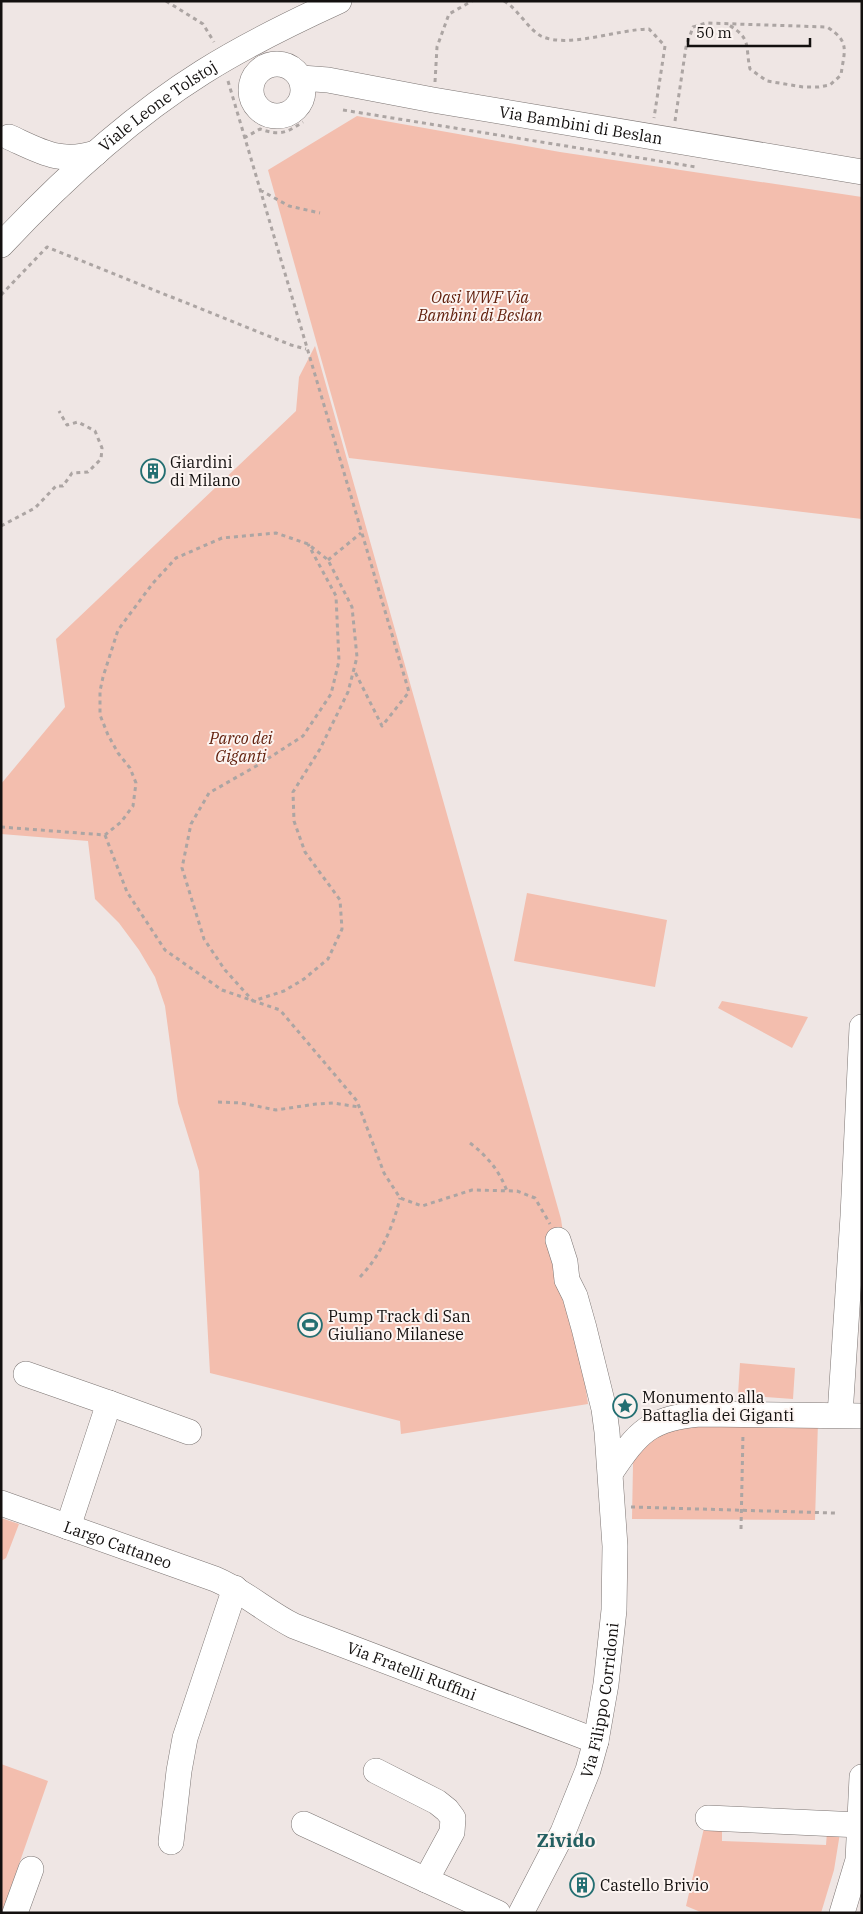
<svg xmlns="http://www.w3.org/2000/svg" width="863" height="1914" font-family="'IBM Plex Serif',serif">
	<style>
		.green { fill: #f3beae }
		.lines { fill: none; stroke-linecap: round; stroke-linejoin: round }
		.minor-casing { stroke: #7c7573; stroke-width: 26 }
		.path { stroke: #aca5a3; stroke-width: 3; stroke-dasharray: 4 4; stroke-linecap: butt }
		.minor { stroke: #fff; stroke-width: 25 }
		.labels { text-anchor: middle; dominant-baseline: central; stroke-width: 4; stroke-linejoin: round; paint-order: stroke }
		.street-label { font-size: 16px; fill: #13100f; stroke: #fcf4f1 }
		.park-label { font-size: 16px; font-style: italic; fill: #62210e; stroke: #fcf4f1 }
		.poi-label { font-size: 16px; fill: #13100f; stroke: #fcf4f1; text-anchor: start }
		.quarter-label { font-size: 19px; font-weight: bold; fill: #256062; stroke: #fcf4f1 }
	</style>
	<rect width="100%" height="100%" fill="#efe6e4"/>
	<!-- green -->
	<path class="green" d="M357,116L560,152L862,197V519L349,458L268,170Z
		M315,346L561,1219L588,1404L401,1434L400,1421L210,1373L199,1171L178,1103L165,1006L155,977L139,950L119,923L95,899L88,841L1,834V784L65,707L56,639L296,411L299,377Z
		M527,893L667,920L655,987L514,961Z
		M722,1001L808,1017L792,1048L718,1008Z
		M740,1363L795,1368L793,1399L738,1395Z
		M818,1422L815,1520L632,1519L633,1465L634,1452L648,1434L693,1424Z
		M1,1518L19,1524L6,1558L1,1561Z
		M1,1764L48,1781L2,1913H1Z
		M704,1828L722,1829V1841L826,1845L827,1832L840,1833L834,1870L821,1913H703L686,1906Z"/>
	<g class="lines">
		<!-- minor casing -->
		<g class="minor-casing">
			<g id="minor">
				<circle cx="277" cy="90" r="26"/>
				<path id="s1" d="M301,78L328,80L433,100L862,172"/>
				<path d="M9,137C42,152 60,164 96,153"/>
				<path id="s2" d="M1,245C62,180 128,119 203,72C246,45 293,22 339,1"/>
				<path d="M26,1374L109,1403L68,1527"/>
				<path d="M109,1403L189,1432"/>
				<path d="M840,1415L853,1216L862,1027"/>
				<path d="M611,1472C638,1432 650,1418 700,1414L862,1416"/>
				<path id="s3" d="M1,1503L215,1579C244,1591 266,1612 294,1626L596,1741"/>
				<path d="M376,1771L437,1802L447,1810L453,1818L452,1832L426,1880"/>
				<path d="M708,1818L860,1825"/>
				<path d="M304,1824L498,1913"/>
				<path d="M171,1842L179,1771L185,1738L235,1588"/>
				<path d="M15,1913L31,1869"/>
				<path id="s4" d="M521,1913L563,1832L588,1770L596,1741L606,1684L614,1610L615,1546L607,1432L604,1409L584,1328L575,1296L567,1280L565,1262L558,1240"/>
				<path d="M842,1913L858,1860L862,1777"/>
			</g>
		</g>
		<!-- path -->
		<path class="path" d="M166,1L203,24L214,42
			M504,1C518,9 528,29 541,36C567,49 619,29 649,29L665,46L654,118
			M228,81L409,692L382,726L354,670
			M435,82L437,47L449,14L472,1
			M343,110L696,167
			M675,121L686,47L693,27L706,23L827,27C851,42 844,51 841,75L830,85L819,87H803L767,81L750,69C745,46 752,39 729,25
			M244,138L260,129C280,136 286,133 303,122
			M260,190L289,206L320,213
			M1,295L47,247L291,345L306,349
			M1,526L35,508L56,486H63L72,473L88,472L101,459L102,448L95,431L78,422L67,425L59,411
			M328,560L361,533
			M1,827L105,835L121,822L133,806L136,783L130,768L118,753L108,735L100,715V691L103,677L118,630L153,583L176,558L222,538L276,533L308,544L328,560L352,607L357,657L348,692L320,749L293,792L294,821L305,852L340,900L342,929L328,959L304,979L284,991L253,1001L225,970L204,939L182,868L191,824L209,793L258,765L303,736L331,694L339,661L336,596L308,544
			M105,835L127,892L165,950L222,990L280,1010L357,1101L384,1173L400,1198L422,1206L472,1190L517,1191L535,1198L550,1224
			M218,1102L241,1103L276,1110L316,1104L333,1103L359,1107
			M470,1143C487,1156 499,1170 507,1191
			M360,1277C381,1255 393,1227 400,1198
			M631,1507L835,1513
			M741,1529L743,1433"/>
		<!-- minor -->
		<use href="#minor" class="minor"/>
	</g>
	<!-- icons -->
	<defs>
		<g id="building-ring" transform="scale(1.25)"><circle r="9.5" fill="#fcf4f1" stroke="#246f72" stroke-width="1.5"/><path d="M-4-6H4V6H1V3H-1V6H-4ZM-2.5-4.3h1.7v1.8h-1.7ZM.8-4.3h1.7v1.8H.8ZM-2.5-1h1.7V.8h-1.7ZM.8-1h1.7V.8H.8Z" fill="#246f72"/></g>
		<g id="stadium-ring" transform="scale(1.25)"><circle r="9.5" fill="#fcf4f1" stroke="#246f72" stroke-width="1.5"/><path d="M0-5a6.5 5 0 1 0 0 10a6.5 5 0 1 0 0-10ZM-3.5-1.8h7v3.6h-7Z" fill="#246f72"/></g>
		<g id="sight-ring" transform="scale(1.25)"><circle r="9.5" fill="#fcf4f1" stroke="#246f72" stroke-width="1.5"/><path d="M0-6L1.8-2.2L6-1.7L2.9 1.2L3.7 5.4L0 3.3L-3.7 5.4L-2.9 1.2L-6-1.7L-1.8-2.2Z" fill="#246f72"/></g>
	</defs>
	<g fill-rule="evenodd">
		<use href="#building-ring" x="153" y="471"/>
		<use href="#stadium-ring" x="310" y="1325"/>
		<use href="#sight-ring" x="625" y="1406"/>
		<use href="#building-ring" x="582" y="1885"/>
	</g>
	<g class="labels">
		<!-- street labels -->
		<g class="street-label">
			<text stroke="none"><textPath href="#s2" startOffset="210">Viale Leone Tolstoj</textPath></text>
			<text stroke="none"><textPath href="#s1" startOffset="284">Via Bambini di Beslan</textPath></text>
			<text stroke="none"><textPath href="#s3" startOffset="124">Largo Cattaneo</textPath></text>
			<text stroke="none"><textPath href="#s3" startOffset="445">Via Fratelli Ruffini</textPath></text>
			<text stroke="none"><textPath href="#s4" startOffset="229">Via Filippo Corridoni</textPath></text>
		</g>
		<!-- park labels -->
		<g class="park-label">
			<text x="480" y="297">Oasi WWF Via<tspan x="480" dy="18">Bambini di Beslan</tspan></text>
			<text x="241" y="738">Parco dei<tspan x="241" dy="18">Giganti</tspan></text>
		</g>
		<!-- poi labels -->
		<g class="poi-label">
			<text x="170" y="462">Giardini<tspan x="170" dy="18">di Milano</tspan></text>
			<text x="328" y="1316">Pump Track di San<tspan x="328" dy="18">Giuliano Milanese</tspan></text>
			<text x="642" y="1397">Monumento alla<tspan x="642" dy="18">Battaglia dei Giganti</tspan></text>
			<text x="600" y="1885">Castello Brivio</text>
		</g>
		<!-- quarter labels -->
		<g class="quarter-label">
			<text x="566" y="1840">Zivido</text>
		</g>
	</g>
	<!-- border -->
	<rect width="863" height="1914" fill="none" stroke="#13100f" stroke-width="5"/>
	<!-- scale -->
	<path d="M688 38v8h122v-8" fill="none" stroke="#13100f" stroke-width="2.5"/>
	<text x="696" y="38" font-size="15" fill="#13100f" stroke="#fcf4f1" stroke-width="4" paint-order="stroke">50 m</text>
</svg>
